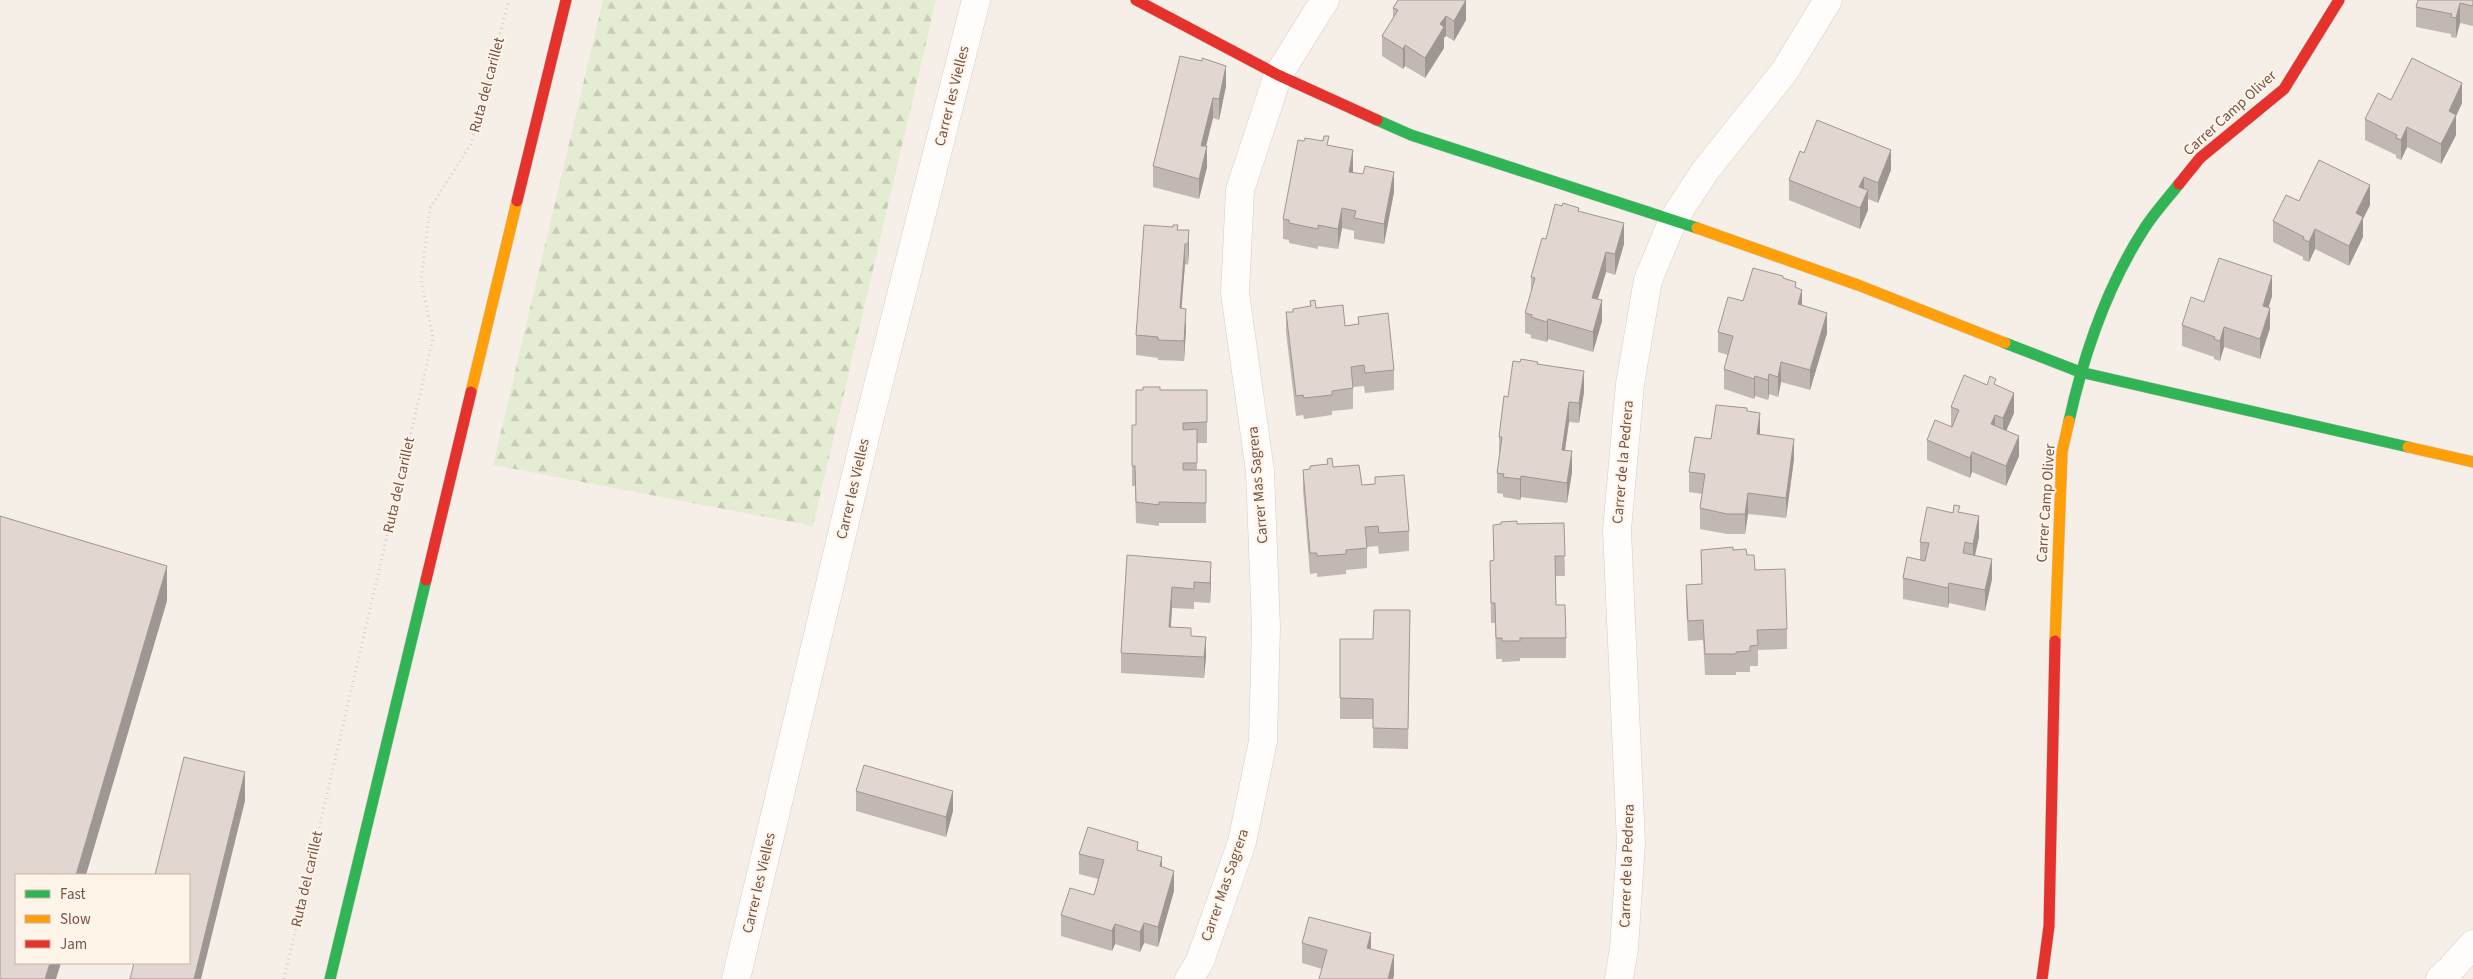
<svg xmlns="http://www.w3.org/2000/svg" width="2473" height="979" font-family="'Source Sans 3',sans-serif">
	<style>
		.forest { fill: url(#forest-firs) }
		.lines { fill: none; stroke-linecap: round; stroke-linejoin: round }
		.street-casing { stroke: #d4cbc5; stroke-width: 29 }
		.fast-casing { stroke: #d5cac4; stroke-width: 12 }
		.slow-casing { stroke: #d5cac4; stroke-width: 12 }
		.jam-casing { stroke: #d5cac4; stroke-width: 12 }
		.path { stroke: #d8cec9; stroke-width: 3; stroke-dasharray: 1 4; stroke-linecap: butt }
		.street { stroke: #fefdfc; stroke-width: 28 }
		.fast { stroke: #30b455; stroke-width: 11 }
		.slow { stroke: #ff9f0a; stroke-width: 11 }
		.jam { stroke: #e5322d; stroke-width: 11 }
		.wall { fill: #c2b8b3 }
		.shaded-wall { fill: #9e9692 }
		.building { fill: #e2d6d0; stroke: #9e9692 }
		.labels { text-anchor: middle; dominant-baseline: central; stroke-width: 4; stroke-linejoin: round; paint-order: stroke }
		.street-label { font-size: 15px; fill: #745449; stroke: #fff4e8 }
	</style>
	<defs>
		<pattern id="forest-firs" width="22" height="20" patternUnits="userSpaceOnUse" patternTransform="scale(1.25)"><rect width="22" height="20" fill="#e4ecd3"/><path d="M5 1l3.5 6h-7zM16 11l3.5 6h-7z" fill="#c7ccb7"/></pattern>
	</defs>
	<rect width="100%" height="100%" fill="#f6efe8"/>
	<!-- forest -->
	<path class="forest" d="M603,0H936L813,526L493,465Z"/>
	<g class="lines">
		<!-- street casing -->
		<g class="street-casing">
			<path id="street" d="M736,979L867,429L976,0
				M1189,979L1200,961L1242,842L1263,741L1266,627L1260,471L1235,293L1240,190L1278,75L1325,0
				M1619,979L1624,948L1631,843L1617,530L1630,384L1648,280L1673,220L1705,171L1784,72L1828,0
				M2440,979L2450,970L2473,944"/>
		</g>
		<!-- fast casing -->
		<g class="fast-casing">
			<path id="fast" d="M1377,120L1411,135L1697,228
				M2005,343L2080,372L2408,447
				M2069,421C2084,353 2106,288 2144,229C2154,213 2168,198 2179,184
				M330,979L426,580"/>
		</g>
		<!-- slow casing -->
		<g class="slow-casing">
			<path id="slow" d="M1697,228L1858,285L2005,343
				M471,392L517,201
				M2408,447L2473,462
				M2055,641L2062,452L2069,421"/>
		</g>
		<!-- jam casing -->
		<g class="jam-casing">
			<path id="jam" d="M1136,0L1278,75L1377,120
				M2179,184L2200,158L2284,89L2339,0
				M517,201L566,0
				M426,580L471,392
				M2042,979L2049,926L2055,641"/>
		</g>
		<!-- path -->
		<path class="path" d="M284,979L433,338L421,280L430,208L471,144L509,0"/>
		<!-- street -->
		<use href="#street" class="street"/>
		<!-- fast -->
		<use href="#fast" class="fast"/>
		<!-- slow -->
		<use href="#slow" class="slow"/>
		<!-- jam -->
		<use href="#jam" class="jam"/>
	</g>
	<!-- wall -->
	<path class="wall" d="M1398,0L1466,20L1454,41L1446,36L1444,38V48L1425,78L1405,66L1403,69L1382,56V36L1393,18V8Z
		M2473,0V26L2460,23L2456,38L2451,37V34L2416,27V7Z
		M1180,56L1226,86L1219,120L1213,118L1206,146L1207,167L1199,199L1153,187V166Z
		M2391,100L2462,103L2456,116V135L2441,164L2407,147L2401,160L2396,158V155L2365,140V119Z
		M1329,146L1353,172L1394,192L1384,244L1354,239V231L1342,228L1338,249L1318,246V249L1289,243V240L1283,239V219Z
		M1804,153L1891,170L1878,203L1868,199V210L1860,229L1789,200V180Z
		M2299,201L2370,205L2363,219V237L2349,266L2315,249L2309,262L2303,260V257L2273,242V221Z
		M1579,211L1624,244L1615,275L1606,272L1598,299L1602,321L1593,352L1548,339L1547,342L1531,338V335L1525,333V313L1531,292V277L1546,239Z
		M1178,230H1189L1188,265L1185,264L1181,308L1186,329L1184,361L1158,360V358L1136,355V335Z
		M1783,279L1796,288L1802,306L1827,333L1810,390L1781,382L1778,397L1769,394L1768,400L1755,396L1754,399L1724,389V369L1728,355L1718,352V332L1743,301Z
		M2272,296L2268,308L2270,328L2260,359L2224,347L2220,361L2214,359V357L2182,346V325L2204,302Z
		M1310,301L1316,308L1345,326L1358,324V317L1394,370V390L1365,393L1364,386L1353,387V409L1332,411V415L1304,419L1303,415L1296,416L1286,332V312H1293L1310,306Z
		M1538,365L1584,392L1579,423L1569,422L1565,450L1572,472L1567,503L1521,497L1520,500L1503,497V494L1497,493V473L1499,456V437L1508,397Z
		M1987,385H1996L2014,413L2006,431L2019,456L2006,486L1972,472L1970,478L1927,460V440L1951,426V407Z
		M1160,390H1207V443H1197V470H1206V523H1159V526L1136,523L1135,486H1132V425H1136Z
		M1747,411L1760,434L1794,459L1786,518L1748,514L1745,534H1727L1700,529V508L1702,494L1689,492V472Z
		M1327,459L1333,467L1362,485L1409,531V551L1379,554L1378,546L1367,547V568L1346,570V574L1317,577V573L1310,574L1303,490V470L1327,465Z
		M1960,512L1979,537L1975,555L1992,579L1985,611L1949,603L1948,608L1903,599V578L1920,560V542L1953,513Z
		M1564,523L1565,576H1556V605L1566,638V658H1520V661L1502,662V659H1496L1495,623H1491L1490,561L1494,560L1517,524Z
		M1701,550H1733L1747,555L1787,629V649L1758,650V666H1750V672H1736V675H1705L1703,640L1688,641L1686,605V585L1702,584Z
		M1127,555L1211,582L1210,603L1194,602V609L1172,608L1171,627L1191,636L1206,657L1204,678L1121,673V653Z
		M1410,610L1408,749L1373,748V719H1340V639H1373Z
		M856,791L953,811L946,837L856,811Z
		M1138,850L1162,867L1174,891L1158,947L1144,943L1140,952L1115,944L1112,951L1061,936V915L1094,895L1098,879L1079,874V854Z
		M1302,943L1371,949L1394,975L1393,979H1319L1322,969L1302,963Z"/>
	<!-- shaded-wall -->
	<path class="shaded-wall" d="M1466,0V20L1454,41V21Z
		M2460,3V23L2456,38V18Z
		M1446,16V36L1444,38V48L1425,78V58L1440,24Z
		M1405,45V66L1403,69V49Z
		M1226,66V86L1219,120V99Z
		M2462,83V103L2456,116V135L2441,164V144L2449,111Z
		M1213,98V118L1201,166V146Z
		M2407,127V147L2401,160V140Z
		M1207,146V167L1199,199V179Z
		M1353,150V171L1349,192V172Z
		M1891,150V170L1878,203V183Z
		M1394,172V192L1384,244V224Z
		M1864,177V197L1859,187Z
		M2370,185V205L2363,219V237L2349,266V246L2356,213Z
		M1868,190V210L1860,229V208Z
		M1342,208V228L1338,249V229Z
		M1624,223V244L1615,275V254Z
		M2315,229V249L2309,262V242Z
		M1189,230V251L1188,265V244Z
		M1185,244V264L1180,329V308Z
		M1606,252V272L1592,318V298Z
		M2272,276V296L2263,326V306Z
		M1802,290V310L1798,304Z
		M1602,300V321L1593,352V332Z
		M2270,308V328L2260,359V339Z
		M1186,309V329L1184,361V341Z
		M1827,313V333L1810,390V370Z
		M1548,319V339L1547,342V322Z
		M2224,327V347L2220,361V341Z
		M1781,362V382L1778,397V377Z
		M1584,371V392L1579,423V403Z
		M1769,374V394L1768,400V380Z
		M1755,376V396L1754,399V379Z
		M2014,393V413L2003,438V418Z
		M1569,402V422L1562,470V450Z
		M1760,413V433L1757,454V434Z
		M1995,415V435L1991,424Z
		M2019,436V456L2006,486V466Z
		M1794,439V459L1786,518V498Z
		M1572,451V472L1567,503V483Z
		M1972,452V472L1970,478V458Z
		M1521,476V497L1520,500V479Z
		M1748,493V514L1745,534V514Z
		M1979,516V537L1973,564V544Z
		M1992,559V579L1985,611V590Z
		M1211,562V582L1210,603V583Z
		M167,566V601L86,875H76Z
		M1949,583V603L1948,608V588Z
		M1172,587V608L1169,647V627Z
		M1206,637V657L1204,678V657Z
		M245,772V801L201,979H194Z
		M953,791V811L946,837V817Z
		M1162,857V878L1160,866Z
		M1174,871V891L1158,947V927Z
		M1144,923V943L1140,952V932Z
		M1115,924V944L1112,951V931Z
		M1371,933V954L1367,948Z
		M1394,955V975L1393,979H1388Z
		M50,963H61L56,979H45Z"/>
	<!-- building -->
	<path class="building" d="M1398,0H1466L1454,21L1446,16L1440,24L1444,27L1425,58L1405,45L1403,49L1382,36L1398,10L1393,8Z
		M2418,0H2473V6L2460,3L2456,18L2451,17L2452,14L2416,7Z
		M1180,56L1202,61V58L1226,66L1219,99L1213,98L1201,146H1207L1199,179L1153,166Z
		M2412,58L2462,83L2449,111L2456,115L2441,144L2407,127L2401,140L2396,138L2397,135L2365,119L2378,93L2391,100Z
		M1817,120L1891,150L1878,183L1864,177L1859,187L1868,190L1860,208L1789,180L1800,151L1804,153Z
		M1324,136H1329L1327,145L1353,150L1349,172L1363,174L1365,166L1394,172L1384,224L1354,218L1356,211L1342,208L1338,229L1318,225V229L1289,223V220L1283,219L1298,140L1304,141L1305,138L1323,141Z
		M2319,160L2370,185L2356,213L2363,217L2349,246L2315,229L2309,242L2303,239L2304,237L2273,221L2286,195L2299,201Z
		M1563,203L1579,208L1578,211L1624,223L1615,254L1606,252L1592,298L1602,300L1593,332L1548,319L1547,322L1531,317L1532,315L1525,313L1535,278L1531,277L1542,238L1546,239L1555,204L1562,206Z
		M1144,225L1173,227V225H1178L1177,230H1189L1188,244H1185L1180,308L1186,309L1184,341L1158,340V337L1136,335Z
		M2219,258L2272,276L2263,306L2270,308L2260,339L2224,327L2220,341L2214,339L2215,337L2182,325L2191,297L2204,302Z
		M1753,268L1779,275L1783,276V278L1796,282L1795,287L1802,290L1798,304L1827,313L1810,370L1781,362L1778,377L1769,374L1768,380L1755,376L1754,379L1724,369L1733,336L1718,332L1728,297L1743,301Z
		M1315,300L1316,308L1343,305L1345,326L1359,324L1358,317L1388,313L1394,370L1365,373L1364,365L1351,367L1353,388L1332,391V395L1304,398L1303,395L1296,396L1286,312H1293V309L1311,306L1310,301Z
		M1521,359L1538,362L1537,364L1584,371L1579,403L1569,402L1562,450L1572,451L1567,483L1521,476L1520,479L1503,477L1504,474L1497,473L1502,437H1499L1504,396L1508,397L1513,361L1520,362Z
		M1964,375L1987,385L1990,376L1996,379L1994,384L2014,393L2003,418L1995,415L1991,424L2019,436L2006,466L1972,452L1970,458L1927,440L1935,420L1952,427L1959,410L1951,407Z
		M1143,387H1160V390H1207V422L1183,423V430L1197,429V463H1183V470H1206V503L1159,502V505L1136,502L1135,466H1132V425H1136V390H1143Z
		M1716,405L1747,408V411L1760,413L1757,434L1794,439L1786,498L1748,493L1745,514H1727L1700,508L1705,474L1689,472L1695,437L1711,439Z
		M1332,458L1333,467L1359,465L1362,485L1375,484V477L1404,475L1409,531L1379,533L1378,526L1365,527L1367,548L1346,550V554L1317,556V553H1310L1303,470L1310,469V466L1328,464L1327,459Z
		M1954,505L1960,506L1958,512L1979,516L1973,544L1965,542L1963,553L1992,559L1985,590L1949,583L1948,588L1903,578L1907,557L1925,561L1929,543L1920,542L1927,507L1953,513Z
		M0,516L167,566L76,875H16V963H50L45,979H0Z
		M1517,521V524L1564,523L1565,556H1555L1556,605H1565L1566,638H1520V641H1502V638H1496L1495,603H1491L1490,561L1494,560L1493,525L1501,524V522Z
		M1733,547V550L1746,549L1747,555H1754L1755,570L1785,569L1787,629L1757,630L1758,645L1750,646V651L1736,652V654H1705L1703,620L1688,621L1686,585L1702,584L1701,550Z
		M1127,555L1211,562L1210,583L1194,582V589L1172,587L1169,627L1191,628V636L1206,637L1204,657L1121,653Z
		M1374,610H1410L1408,729L1373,728V699L1340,698V639H1373Z
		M184,757L245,772L194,979H130L134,963H189V875H155Z
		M864,765L953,791L946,817L856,791Z
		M1088,827L1138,842L1137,850L1162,857L1160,866L1174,871L1158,927L1144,923L1140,932L1115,924L1112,931L1061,915L1070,888L1094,895L1104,860L1079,854Z
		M1309,917L1371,933L1367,948L1394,955L1388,979H1319L1327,950L1302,943Z"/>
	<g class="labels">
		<!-- street labels -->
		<g class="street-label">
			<text transform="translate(487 85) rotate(-75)">Ruta del carillet</text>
			<text transform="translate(952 96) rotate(-76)">Carrer les Vielles</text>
			<text transform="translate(2230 113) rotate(-42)">Carrer Camp Oliver</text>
			<text transform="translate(1623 462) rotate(-85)">Carrer de la Pedrera</text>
			<text transform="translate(399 485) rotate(-77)">Ruta del carillet</text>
			<text transform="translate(1258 485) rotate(-95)">Carrer Mas Sagrera</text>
			<text transform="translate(853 489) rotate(-77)">Carrer les Vielles</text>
			<text transform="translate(2046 503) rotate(-86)">Carrer Camp Oliver</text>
			<text transform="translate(1627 866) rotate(-88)">Carrer de la Pedrera</text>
			<text transform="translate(307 879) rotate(-77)">Ruta del carillet</text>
			<text transform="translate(759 883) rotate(-77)">Carrer les Vielles</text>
			<text transform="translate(1225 885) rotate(-71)">Carrer Mas Sagrera</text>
		</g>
	</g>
	<!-- legend -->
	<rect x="15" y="874" width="175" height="90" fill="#fff4e8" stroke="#c7b4a8"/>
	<rect x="25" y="890" width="25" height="8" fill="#30b455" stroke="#c7b4a8"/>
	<text x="60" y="899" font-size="15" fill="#745449">Fast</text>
	<rect x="25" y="915" width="25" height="8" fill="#ff9f0a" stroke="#c7b4a8"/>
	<text x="60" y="924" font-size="15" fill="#745449">Slow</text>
	<rect x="25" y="940" width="25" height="8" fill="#e5322d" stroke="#c7b4a8"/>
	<text x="60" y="949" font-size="15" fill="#745449">Jam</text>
</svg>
